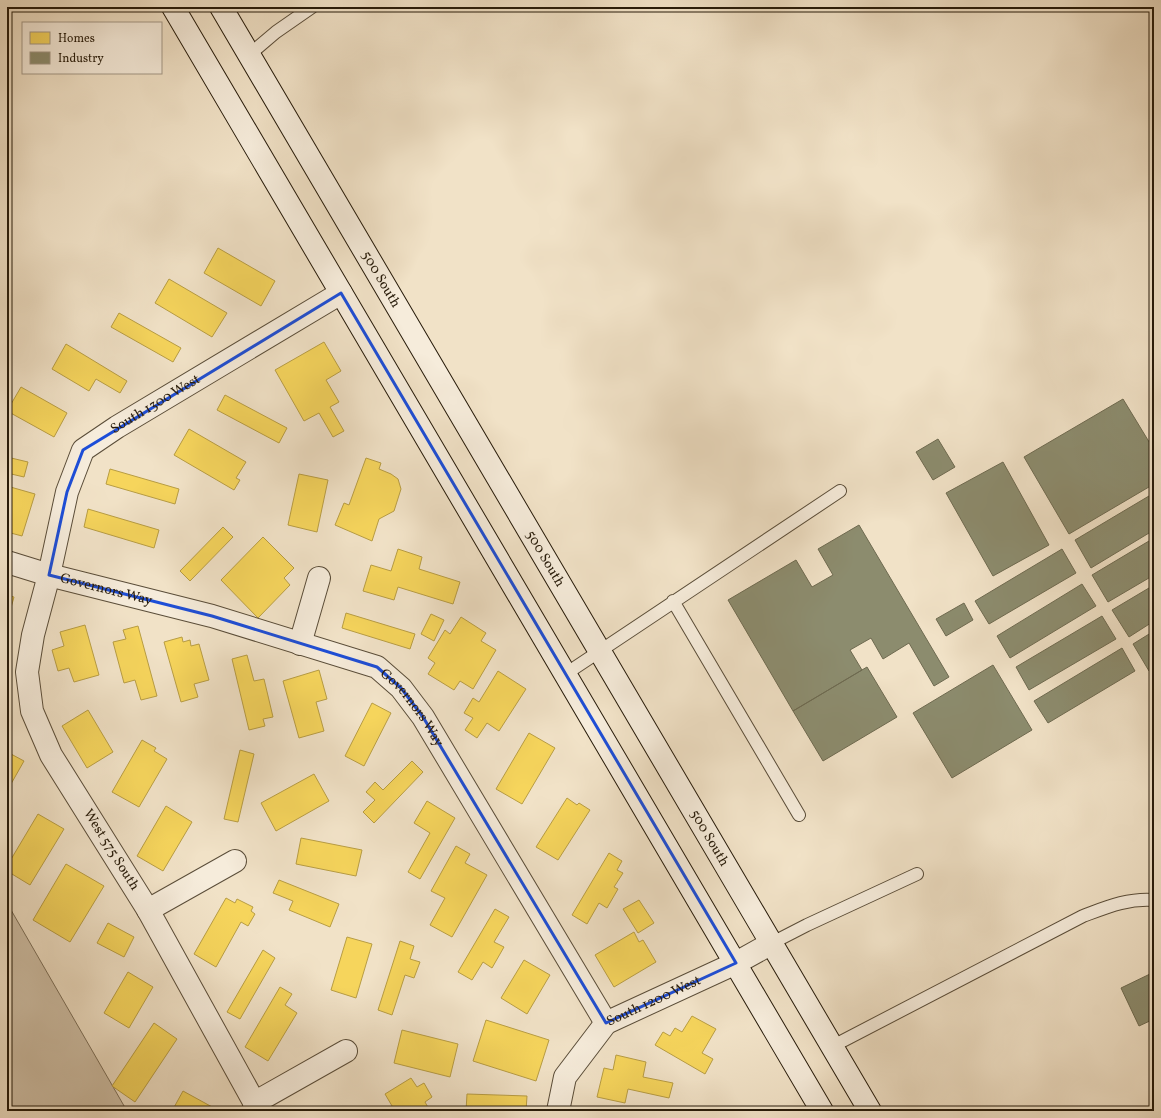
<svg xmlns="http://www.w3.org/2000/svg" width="1161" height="1118" font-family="Vollkorn,serif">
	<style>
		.green { fill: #cfc0a7; stroke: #7b6e58 }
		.homes { fill: #f6d55c; stroke: #b89d43 }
		.industry { fill: #8c8c6e; stroke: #6e6a50 }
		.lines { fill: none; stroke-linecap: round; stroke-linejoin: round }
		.lane-casing { stroke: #5a4d39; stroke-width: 14 }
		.street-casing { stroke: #5a4d39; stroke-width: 24 }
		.secondary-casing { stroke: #271b0a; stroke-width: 24 }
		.lane { stroke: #f6ecdb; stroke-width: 12 }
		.street { stroke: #f6ecdb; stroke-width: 22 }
		.secondary { stroke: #f6ecdb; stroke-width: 22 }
		.marked { fill: none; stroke: #1d4ed8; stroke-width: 3; stroke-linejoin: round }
		.labels { text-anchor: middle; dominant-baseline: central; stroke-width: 4; stroke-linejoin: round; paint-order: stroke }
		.street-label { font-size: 14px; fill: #271b0a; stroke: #f6ecdb }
	</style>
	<rect width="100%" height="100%" fill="#f1e2c7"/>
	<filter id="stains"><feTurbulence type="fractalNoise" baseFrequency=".005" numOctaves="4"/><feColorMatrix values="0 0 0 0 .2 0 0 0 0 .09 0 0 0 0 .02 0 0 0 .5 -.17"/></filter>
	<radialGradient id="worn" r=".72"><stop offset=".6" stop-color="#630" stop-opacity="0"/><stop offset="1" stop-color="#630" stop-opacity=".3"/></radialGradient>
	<!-- green -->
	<path class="green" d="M7,903L127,1111H7Z"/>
	<!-- homes -->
	<path class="homes" d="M218,248L275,281L261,306L204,273Z
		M169,279L227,313L212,337L155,303Z
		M119,313L181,348L173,362L111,327Z
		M324,342L341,371L326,380L339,402L330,407L344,431L333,437L319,413L304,421L275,370Z
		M66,344L127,381L120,393L96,379L89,391L52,369Z
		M21,387L67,413L54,437L7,411Z
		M225,395L287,428L279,443L217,410Z
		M189,429L246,462L236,478L240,480L234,490L174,455Z
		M7,457L28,462L24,477L7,473Z
		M366,458L381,463L379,469L391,474L398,479L401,489L394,511L379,519L372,541L335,525L344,503L349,505Z
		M110,469L179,489L175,504L106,484Z
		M299,474L328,480L317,532L288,525Z
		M7,486L35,494L22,536L7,532Z
		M88,509L159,530L154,548L84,527Z
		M223,527L233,537L190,581L180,571Z
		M263,537L294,568L284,578L290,585L258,618L221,580Z
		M398,549L422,557L419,569L460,582L453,604L398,587L394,600L363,591L371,565L391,571Z
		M7,595L14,597L7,622Z
		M346,613L415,634L410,649L342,628Z
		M431,614L444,620L434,641L421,634Z
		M461,617L486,633L481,641L496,650L473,689L460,681L454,690L428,674L435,663L428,658L445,630L450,634Z
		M85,625L99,675L74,682L69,668L58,671L52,650L64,646L60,632Z
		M138,626L157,696L141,700L135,680L124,683L113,642L126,639L123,630Z
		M182,637L183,642L190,640L191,646L199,644L209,680L194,684L198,697L181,702L164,642Z
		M247,655L254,681L264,679L273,717L263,719L265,726L249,730L232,659Z
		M319,670L327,699L316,702L324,731L299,738L283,681Z
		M498,671L526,689L499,731L487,723L477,738L465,730L473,718L464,713L473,698L479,702Z
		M372,703L391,713L364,766L345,756Z
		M88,710L113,752L87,768L62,726Z
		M529,733L555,748L522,804L496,789Z
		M142,740L156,748L154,751L167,759L139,807L112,792Z
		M240,750L254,754L238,822L224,819Z
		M11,754L24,761L7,791V761Z
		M412,761L423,772L374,823L363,812L375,800L366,792L375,782L383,790Z
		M314,774L329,801L276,831L261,803Z
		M567,798L577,805L579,803L590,810L558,860L536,847Z
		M427,801L455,818L420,879L408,872L430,833L414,823Z
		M166,806L192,822L163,871L137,856Z
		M38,814L64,829L30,885L7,871V866Z
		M301,838L362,850L356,876L296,864Z
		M456,846L470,854L465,863L487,875L452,937L430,925L445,898L431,891Z
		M609,853L622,861L617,870L623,873L614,887L618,889L607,908L599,903L587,924L572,915Z
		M66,864L104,886L70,942L33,920Z
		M279,880L339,904L330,927L289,910L293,901L273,893Z
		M226,898L235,903L237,899L253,907L251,911L255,914L248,926L241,922L216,967L194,954Z
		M639,900L654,923L638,933L623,909Z
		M495,909L509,917L494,942L504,947L492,968L483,962L472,980L458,972Z
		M108,923L134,937L124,957L97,943Z
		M634,932L639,942L643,940L656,962L614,987L595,955Z
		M347,937L372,944L356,998L331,990Z
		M400,941L414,946L410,959L420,962L414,978L405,975L392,1015L378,1010Z
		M263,950L275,958L240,1019L227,1012Z
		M524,960L550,975L527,1014L501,998Z
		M128,972L153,987L129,1028L104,1013Z
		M280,987L292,994L285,1005L297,1013L268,1061L245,1047Z
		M692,1016L716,1029L702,1053L713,1059L705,1074L655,1045L663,1032L670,1036L675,1028L682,1032Z
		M486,1020L549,1040L536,1081L473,1061Z
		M154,1023L177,1039L135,1102L112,1086Z
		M402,1030L458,1044L450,1077L394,1063Z
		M616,1055L646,1062L643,1077L673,1083L669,1098L628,1089L625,1103L597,1097L604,1068L613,1070Z
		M411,1078L417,1087L424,1083L432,1097L425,1102L430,1111H395L385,1094Z
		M183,1091L214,1108L213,1111H172Z
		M467,1094L527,1096L526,1111H466Z
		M592,1108L607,1111H591Z"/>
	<!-- industry -->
	<path class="industry" d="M1123,399L1154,450V484L1069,534L1024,457Z
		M938,439L955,467L933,480L916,452Z
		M1003,462L1049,545L993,576L946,493Z
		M1154,493V530L1091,568L1075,540Z
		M859,525L949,677L934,686L909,643L883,659L871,638L850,650L862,670L793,711L728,600L796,560L812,587L833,575L818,549Z
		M1154,538V575L1108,602L1092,575Z
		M1062,549L1076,573L989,624L975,601Z
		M1082,584L1096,606L1010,658L997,636Z
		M1154,585V621L1129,637L1112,610Z
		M964,603L973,620L946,636L936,619Z
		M1102,616L1116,639L1029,690L1016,667Z
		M1154,631V668L1149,671L1133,644Z
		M1122,648L1135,671L1048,723L1034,701Z
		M993,665L1032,730L952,778L913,713Z
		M867,667L897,717L823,761L793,711Z
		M1150,974L1154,983V1019L1139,1026L1121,988Z"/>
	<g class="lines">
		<!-- lane casing -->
		<g class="lane-casing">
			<path id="lane" d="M249,55L276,32L312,7
				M673,601L799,815
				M564,675L840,491
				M772,943L807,925L917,874
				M833,1046L1083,916C1107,907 1128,898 1154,900"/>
		</g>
		<!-- street casing -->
		<g class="street-casing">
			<g id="street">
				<path id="s1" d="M7,562L49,575L212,616L377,667L401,688L423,717L606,1023"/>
				<path d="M300,644L319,578"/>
				<path d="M148,910L235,861"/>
				<path d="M254,1103L346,1051"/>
				<path id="s2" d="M259,1111L148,910L51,755L32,711L27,672L33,635L49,575L67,492L83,450L117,427L341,293"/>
				<path id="s3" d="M558,1111L565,1077L606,1023L736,963L772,943"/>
			</g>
		</g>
		<!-- secondary casing -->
		<g class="secondary-casing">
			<g id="secondary">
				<path d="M173,7L822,1111"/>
				<path id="s4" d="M221,7L870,1111"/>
			</g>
		</g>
		<!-- lane -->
		<use href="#lane" class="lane"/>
		<!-- street -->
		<use href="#street" class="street"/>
		<!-- secondary -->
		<use href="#secondary" class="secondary"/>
	</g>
	<!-- marked area -->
	<path class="marked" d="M341,293L736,963L606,1023L423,717L401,688L377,667L212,616L49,575L67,492L83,450Z"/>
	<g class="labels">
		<!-- street labels -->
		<g class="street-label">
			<text stroke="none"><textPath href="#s4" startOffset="316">500 South</textPath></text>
			<text stroke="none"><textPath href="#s2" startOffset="815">South 1300 West</textPath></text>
			<text stroke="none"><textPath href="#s4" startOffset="640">500 South</textPath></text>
			<text stroke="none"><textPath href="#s1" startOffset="103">Governors Way</textPath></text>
			<text stroke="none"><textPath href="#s1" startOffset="439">Governors Way</textPath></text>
			<text stroke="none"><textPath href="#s4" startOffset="964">500 South</textPath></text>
			<text transform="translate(111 850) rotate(58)">West 575 South</text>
			<text stroke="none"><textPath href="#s3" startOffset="155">South 1200 West</textPath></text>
		</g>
	</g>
	<!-- margin -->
	<rect width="1161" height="1118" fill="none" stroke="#f1e2c7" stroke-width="24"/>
	<rect x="8" y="8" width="1145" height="1102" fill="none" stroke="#271b0a" stroke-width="2"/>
	<rect x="12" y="12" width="1137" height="1094" fill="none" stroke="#271b0a"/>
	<!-- legend -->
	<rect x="22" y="22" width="140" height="52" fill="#f6ecdb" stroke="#a39887"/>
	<rect x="30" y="32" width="20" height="12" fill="#f6d55c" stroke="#a39887"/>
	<text x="58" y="42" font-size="12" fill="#271b0a">Homes</text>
	<rect x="30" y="52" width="20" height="12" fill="#8c8c6e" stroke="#a39887"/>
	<text x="58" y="62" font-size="12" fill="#271b0a">Industry</text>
	<rect width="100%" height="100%" filter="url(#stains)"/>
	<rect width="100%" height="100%" fill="url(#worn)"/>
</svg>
